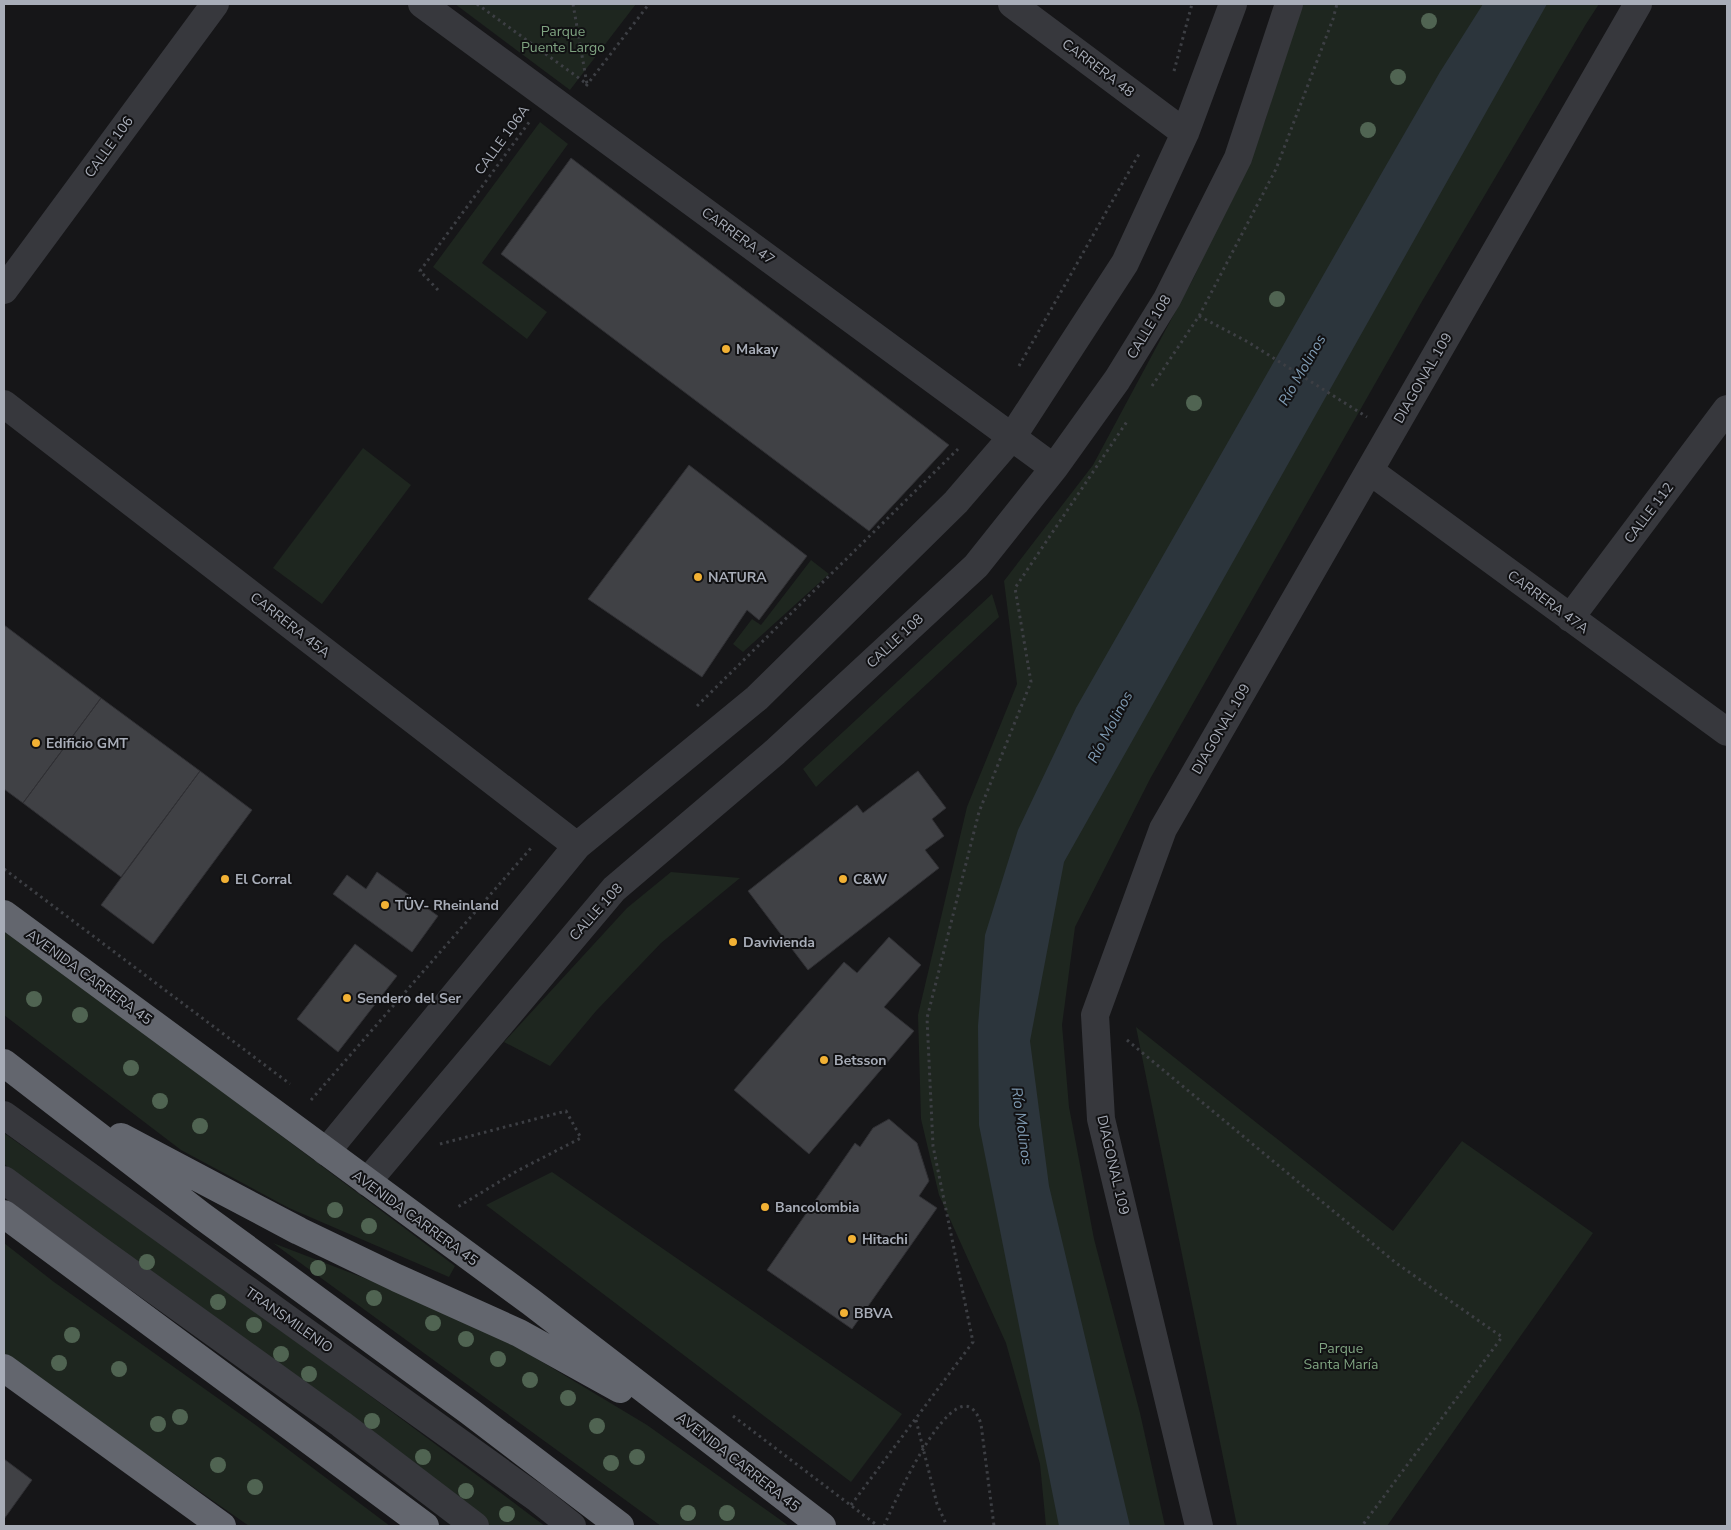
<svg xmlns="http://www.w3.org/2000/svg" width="1731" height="1530" font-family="'Nunito Sans',sans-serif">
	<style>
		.green { fill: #1e261f }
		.water { fill: #2c353c }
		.building { fill: #404145; stroke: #303034 }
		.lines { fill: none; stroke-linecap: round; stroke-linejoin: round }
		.path { stroke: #3d3f44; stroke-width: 3; stroke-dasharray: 2.5 4; stroke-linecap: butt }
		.minor { stroke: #37383d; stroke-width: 28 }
		.highway { stroke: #63666e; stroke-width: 28 }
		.path-bridge { stroke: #3d3f44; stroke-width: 3; stroke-dasharray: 2.5 4; stroke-linecap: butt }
		.tree { fill: #506452 }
		.poi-dot { fill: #f2b134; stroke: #111113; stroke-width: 2 }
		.labels { text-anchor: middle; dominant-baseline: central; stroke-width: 4; stroke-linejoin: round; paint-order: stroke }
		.park-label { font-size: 14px; fill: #7fa381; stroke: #111113 }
		.street-label { font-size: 14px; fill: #a8adb8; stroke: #111113 }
		.poi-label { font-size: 14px; font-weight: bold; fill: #a8adb8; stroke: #111113; text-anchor: start }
		.water-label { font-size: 15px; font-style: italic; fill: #7f9bb3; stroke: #111113 }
	</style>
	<rect width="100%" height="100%" fill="#161618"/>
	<!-- green -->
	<path class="green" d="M455,4H636L570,90Z
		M1298,4H1599L1586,24L1421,303L1150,779L1075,927L1062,1025L1069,1107L1094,1239L1140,1413L1165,1526H1046L1040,1464L1006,1343L939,1195L921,1119L918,1015L967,807L1017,684L1004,581L1093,465L1194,277L1265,121Z
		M540,122L568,144L482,263L547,312L527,339L433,267Z
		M363,448L411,485L322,604L273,568Z
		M811,560L829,574L743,652L733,644L752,619L761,625Z
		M992,594L999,617L816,787L803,769Z
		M671,872L740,878L661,943L596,1011L550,1066L504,1042L627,908Z
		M4,928L455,1266L449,1277L289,1208L181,1150L4,1015Z
		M1136,1027L1393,1231L1462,1141L1593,1233L1387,1526H1237Z
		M4,1133C187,1261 367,1392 545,1526H491L230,1336L4,1164Z
		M552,1172L902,1414L851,1482L486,1205Z
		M4,1243L54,1282L257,1426L390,1526H249L16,1363L4,1354Z
		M273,1243L437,1306L524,1351L647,1425L789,1526H661Z"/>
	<!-- water -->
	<path class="water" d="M1483,4H1547L1064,862L1030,1041L1049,1186L1130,1526H1059L979,1125L978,1026L985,935L1018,830L1076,708L1384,169L1440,72Z"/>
	<!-- building -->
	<path class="building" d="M571,158L949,445L869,531L501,254Z
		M689,465L807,556L759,620L747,610L702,677L588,599Z
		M4,625L101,698L23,803L4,789Z
		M101,698L200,771L121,877L23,803Z
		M200,771L252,810L153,944L101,905Z
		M918,771L946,808L932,819L944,836L925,850L939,868L808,970L748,891L857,805L863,813Z
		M377,872L438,916L412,952L333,894L347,875L366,889Z
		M889,937L921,965L884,1007L914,1031L809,1154L734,1090L844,962L857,973Z
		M355,944L397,976L338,1052L297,1019Z
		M889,1119L917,1143L929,1181L919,1196L937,1208L852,1329L767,1270L855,1143L860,1147L873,1128Z
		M4,1459L32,1480L4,1519Z"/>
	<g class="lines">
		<!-- path -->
		<path class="path" d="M477,4L587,84
			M573,4L587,84
			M1174,71L1192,4
			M586,86L649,4
			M438,290L420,271L530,121
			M1199,316L1248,342L1367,417
			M1019,366L1139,154
			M1152,386L1199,316L1276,169L1333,19L1337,4
			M697,706L958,449
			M4,869L290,1084
			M1127,1040L1396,1263L1502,1337L1362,1526
			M311,1100L531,848
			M440,1144L566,1111L581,1138L517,1171L456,1208
			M733,1416L878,1526
			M916,1420L937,1504L947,1526
			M851,1505L973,1342L933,1146L927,1018L979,812L1031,682L1015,588L1128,420"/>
		<!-- minor -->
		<path class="minor" d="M422,4L1054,468
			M1012,4L1185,133
			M4,290L215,4
			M4,404L577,846
			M1370,471L1727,732
			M1570,618L1727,409
			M4,1115L538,1499L572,1526
			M326,1152L577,846L757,698L956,502L1012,437L1125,263L1185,133L1233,4
			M4,1180L99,1250L341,1424L475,1526
			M367,1182L614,889L775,752L976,566L1054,468L1117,380L1167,299L1238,158L1289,4
			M1199,1526L1101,1119L1095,1015L1163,829L1638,4"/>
		<!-- highway -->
		<path class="highway" d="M4,914L531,1302L822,1526
			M4,1063L202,1216L469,1411L620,1526
			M121,1137L299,1231L397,1278L519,1333L620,1389
			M4,1214L425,1526
			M4,1368L222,1526"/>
		<!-- path-bridge -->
		<path class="path-bridge" d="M884,1526C892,1508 959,1355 981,1424L994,1526"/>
	</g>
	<!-- trees -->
	<g class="tree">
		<circle cx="1429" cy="21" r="8"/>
		<circle cx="1398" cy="77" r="8"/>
		<circle cx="1368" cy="130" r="8"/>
		<circle cx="1277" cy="299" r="8"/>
		<circle cx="1194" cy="403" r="8"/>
		<circle cx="34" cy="999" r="8"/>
		<circle cx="80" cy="1015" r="8"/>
		<circle cx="131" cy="1068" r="8"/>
		<circle cx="160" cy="1101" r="8"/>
		<circle cx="200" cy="1126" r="8"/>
		<circle cx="335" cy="1210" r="8"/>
		<circle cx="369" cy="1226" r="8"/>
		<circle cx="147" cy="1262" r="8"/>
		<circle cx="318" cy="1268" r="8"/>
		<circle cx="374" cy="1298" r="8"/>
		<circle cx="218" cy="1302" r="8"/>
		<circle cx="433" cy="1323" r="8"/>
		<circle cx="254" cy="1325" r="8"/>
		<circle cx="72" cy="1335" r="8"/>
		<circle cx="466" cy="1339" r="8"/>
		<circle cx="281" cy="1354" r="8"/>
		<circle cx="498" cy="1359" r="8"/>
		<circle cx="59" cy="1363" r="8"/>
		<circle cx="119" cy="1369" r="8"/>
		<circle cx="309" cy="1374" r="8"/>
		<circle cx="530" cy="1380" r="8"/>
		<circle cx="568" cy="1398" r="8"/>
		<circle cx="180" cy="1417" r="8"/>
		<circle cx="372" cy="1421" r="8"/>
		<circle cx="158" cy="1424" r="8"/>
		<circle cx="597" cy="1426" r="8"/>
		<circle cx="423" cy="1457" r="8"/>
		<circle cx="637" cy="1457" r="8"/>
		<circle cx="611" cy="1463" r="8"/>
		<circle cx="218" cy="1465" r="8"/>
		<circle cx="255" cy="1487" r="8"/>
		<circle cx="466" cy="1491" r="8"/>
		<circle cx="688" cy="1513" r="8"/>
		<circle cx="727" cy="1513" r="8"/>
		<circle cx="507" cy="1514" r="8"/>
	</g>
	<!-- markers -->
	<g class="poi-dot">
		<circle cx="726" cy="349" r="5"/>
		<circle cx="698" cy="577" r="5"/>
		<circle cx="36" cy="743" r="5"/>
		<circle cx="225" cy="879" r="5"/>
		<circle cx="843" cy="879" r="5"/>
		<circle cx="385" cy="905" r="5"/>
		<circle cx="733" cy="942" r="5"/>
		<circle cx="347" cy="998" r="5"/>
		<circle cx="824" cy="1060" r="5"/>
		<circle cx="765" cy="1207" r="5"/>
		<circle cx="852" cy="1239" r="5"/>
		<circle cx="844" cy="1313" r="5"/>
	</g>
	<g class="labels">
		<!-- park labels -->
		<g class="park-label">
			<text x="563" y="31">Parque<tspan x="563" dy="16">Puente Largo</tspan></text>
			<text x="1341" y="1348">Parque<tspan x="1341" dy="16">Santa María</tspan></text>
		</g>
		<!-- street labels -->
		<g class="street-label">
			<text transform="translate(1098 68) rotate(37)">CARRERA 48</text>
			<text transform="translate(502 140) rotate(-54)">CALLE 106A</text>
			<text transform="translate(109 147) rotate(-54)">CALLE 106</text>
			<text transform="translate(738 236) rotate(36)">CARRERA 47</text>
			<text transform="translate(1149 327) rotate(-59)">CALLE 108</text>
			<text transform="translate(1423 378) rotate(-60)">DIAGONAL 109</text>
			<text transform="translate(1649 513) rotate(-53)">CALLE 112</text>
			<text transform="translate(1548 602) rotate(36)">CARRERA 47A</text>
			<text transform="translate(290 625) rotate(38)">CARRERA 45A</text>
			<text transform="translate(895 641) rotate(-43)">CALLE 108</text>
			<text transform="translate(1221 729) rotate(-60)">DIAGONAL 109</text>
			<text transform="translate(596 912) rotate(-48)">CALLE 108</text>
			<text transform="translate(89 977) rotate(36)">AVENIDA CARRERA 45</text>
			<text transform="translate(1113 1165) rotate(77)">DIAGONAL 109</text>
			<text transform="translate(415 1218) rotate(36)">AVENIDA CARRERA 45</text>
			<text transform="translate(289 1320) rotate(35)">TRANSMILENIO</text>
			<text transform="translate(738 1462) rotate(38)">AVENIDA CARRERA 45</text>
		</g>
		<!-- poi labels -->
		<g class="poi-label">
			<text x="736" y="349">Makay</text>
			<text x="708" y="577">NATURA</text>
			<text x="46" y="743">Edificio GMT</text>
			<text x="235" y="879">El Corral</text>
			<text x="853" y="879">C&amp;W</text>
			<text x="395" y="905">TÜV- Rheinland</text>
			<text x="743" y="942">Davivienda</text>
			<text x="357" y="998">Sendero del Ser</text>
			<text x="834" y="1060">Betsson</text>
			<text x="775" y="1207">Bancolombia</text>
			<text x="862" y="1239">Hitachi</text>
			<text x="854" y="1313">BBVA</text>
		</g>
		<!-- water labels -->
		<g class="water-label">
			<text transform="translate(1302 370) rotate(-60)">Río Molinos</text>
			<text transform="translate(1110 727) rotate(-62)">Río Molinos</text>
			<text transform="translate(1022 1126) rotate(82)">Río Molinos</text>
		</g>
	</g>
	<!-- border -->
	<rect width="1731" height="1530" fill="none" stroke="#a8adb8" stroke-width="10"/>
</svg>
